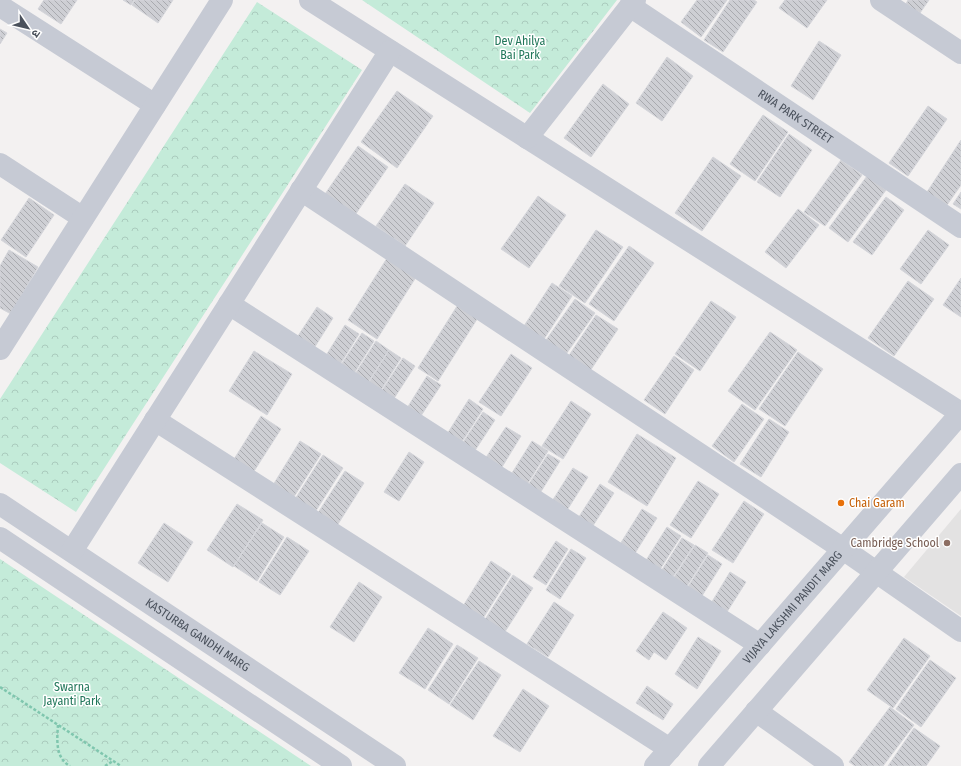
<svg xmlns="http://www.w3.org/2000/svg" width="961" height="766" font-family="'Fira Sans Condensed','Noto Sans Devanagari',sans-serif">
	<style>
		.education { fill: #e3e2e2 }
		.forest { fill: url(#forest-crowns) }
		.building { fill: url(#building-back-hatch); stroke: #d5d6db }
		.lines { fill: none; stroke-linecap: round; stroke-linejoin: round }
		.path { stroke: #7fc6ae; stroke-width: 2.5; stroke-dasharray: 3 2; stroke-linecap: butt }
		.minor { stroke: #c6cad4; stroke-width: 22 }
		.food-dot { fill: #e8710a; stroke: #fff; stroke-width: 1.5 }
		.education-dot { fill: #8d6e63; stroke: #fff; stroke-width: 1.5 }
		.labels { text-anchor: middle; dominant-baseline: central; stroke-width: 3; stroke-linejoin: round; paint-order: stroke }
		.park-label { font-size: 12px; fill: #21775a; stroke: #fff }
		.street-label { font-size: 12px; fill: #4a515c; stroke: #fff }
		.food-label { font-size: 12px; fill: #c56008; stroke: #fff; text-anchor: start }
		.education-label { font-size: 12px; fill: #785e54; stroke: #fff; text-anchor: end }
	</style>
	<defs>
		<pattern id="forest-crowns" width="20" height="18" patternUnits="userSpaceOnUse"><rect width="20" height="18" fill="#c4ebd9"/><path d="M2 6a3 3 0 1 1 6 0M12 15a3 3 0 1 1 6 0" fill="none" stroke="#aacbbd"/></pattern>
		<pattern id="building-back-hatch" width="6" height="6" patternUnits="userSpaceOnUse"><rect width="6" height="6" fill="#cecfd4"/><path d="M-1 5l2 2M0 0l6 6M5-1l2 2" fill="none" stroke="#a9aaaf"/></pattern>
	</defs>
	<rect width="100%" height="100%" fill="#f3f1f1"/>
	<!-- education -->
	<path class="education" d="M961,509V616L904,577Z"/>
	<!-- forest -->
	<path class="forest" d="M362,0H617L530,113Z
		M257,2L362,70L76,512L0,463V399Z
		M0,559L311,766H0Z"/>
	<!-- building -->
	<path class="building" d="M44,0H77L61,24L38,9Z
		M123,0H134L131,5Z
		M135,0H173L158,23L132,5Z
		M697,0H727L701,37L681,22Z
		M730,0H754L757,2L723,52L704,40Z
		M785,0H827L807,28L779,8Z
		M908,0H929L920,13L906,4Z
		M0,29L7,33L0,44Z
		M819,41L841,55L813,100L791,86Z
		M667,57L693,76L662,121L636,103Z
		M603,84L629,104L591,157L564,138Z
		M397,91L433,116L397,168L361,142Z
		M928,106L947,119L908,176L889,163Z
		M763,115L788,132L755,181L730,164Z
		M789,134L812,150L780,197L757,182Z
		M961,140V185L947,205L927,192Z
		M358,146L388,167L353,218L323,197Z
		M713,157L741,176L702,231L675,213Z
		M841,160L862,175L825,226L804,212Z
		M867,176L886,190L848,242L829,228Z
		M405,184L434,203L405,246L376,226Z
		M961,192V209L953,204Z
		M538,196L566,215L529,268L501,249Z
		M886,197L904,210L872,255L853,242Z
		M29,198L54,215L26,257L1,240Z
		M798,209L819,225L786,268L765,252Z
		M596,230L623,247L585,303L559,286Z
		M928,230L949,245L921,284L900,269Z
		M629,246L654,263L614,321L589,304Z
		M9,250L38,267L11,314L0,308V266Z
		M389,255L418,274L377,339L348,320Z
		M961,278V317L943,305Z
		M908,281L934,299L894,356L868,338Z
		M552,283L572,296L542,342L522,329Z
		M575,299L595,313L564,357L544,343Z
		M711,301L736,317L700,371L675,354Z
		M459,303L479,316L438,381L418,368Z
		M317,307L333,318L311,353L294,342Z
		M596,315L618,329L588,374L566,360Z
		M345,325L359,334L336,371L322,362Z
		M770,332L797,350L755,410L728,391Z
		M362,333L374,341L350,380L337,371Z
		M376,341L389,350L365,387L352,379Z
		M389,350L401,358L378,395L366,387Z
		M254,351L292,374L267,415L229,391Z
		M798,352L823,369L785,426L759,409Z
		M511,354L532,368L501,416L479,402Z
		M674,356L694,370L665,414L644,400Z
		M403,358L415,366L391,403L379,395Z
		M427,376L441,385L417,422L404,413Z
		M469,399L483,409L458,448L444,439Z
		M571,401L591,414L563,459L542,446Z
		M742,404L764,419L734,462L712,446Z
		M483,412L495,420L472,455L460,447Z
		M261,416L281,429L251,476L231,464Z
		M769,419L789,432L761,477L740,464Z
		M506,427L521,436L499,472L483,462Z
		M637,434L676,458L647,506L608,482Z
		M300,441L321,454L290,503L270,490Z
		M532,441L548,451L523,491L507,481Z
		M409,452L424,462L399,501L384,492Z
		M548,454L560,461L537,498L525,490Z
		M323,455L343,468L312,517L292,504Z
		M573,468L588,477L564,515L549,506Z
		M345,471L364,483L333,532L314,519Z
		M698,481L719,494L691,538L670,525Z
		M600,484L614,493L589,532L575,523Z
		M744,501L764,514L733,563L712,550Z
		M237,504L263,520L233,567L207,550Z
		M642,509L657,518L632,558L617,549Z
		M164,523L193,542L168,582L138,563Z
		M262,523L284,537L257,581L234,566Z
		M667,527L681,536L659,571L645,562Z
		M287,537L309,551L280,595L259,582Z
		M682,538L694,545L671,580L660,573Z
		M556,541L568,549L546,585L533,577Z
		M695,545L708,553L684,591L671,582Z
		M571,549L586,558L560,599L546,590Z
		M708,555L722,564L700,599L686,590Z
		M491,561L511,574L480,623L460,611Z
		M730,572L746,582L725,615L710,605Z
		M513,575L533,588L501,638L481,626Z
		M359,582L382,597L354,642L330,627Z
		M554,602L574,615L548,657L527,644Z
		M663,612L687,628L666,660L654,652L649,660L636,651Z
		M428,628L453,644L425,689L399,673Z
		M698,637L721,651L697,689L675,674Z
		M904,638L930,656L893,708L867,690Z
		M457,645L478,658L449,704L428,690Z
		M930,660L956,678L921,727L896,709Z
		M479,661L501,675L473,720L450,705Z
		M647,686L673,704L663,720L636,703Z
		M523,689L549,706L520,752L493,736Z
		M890,707L914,725L883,766H855L849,762Z
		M914,728L940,746L926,766H888Z"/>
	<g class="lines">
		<!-- path -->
		<path class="path" d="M0,687L121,766
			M58,725C57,739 55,758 70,766
			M105,766L113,761"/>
		<!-- minor -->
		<g class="minor">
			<path d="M310,0L961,413"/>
			<path d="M881,0L961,53"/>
			<path d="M0,6L155,105"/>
			<path id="s1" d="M630,6L961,227"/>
			<path d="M527,138L635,0"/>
			<path d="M0,164L83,218"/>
			<path d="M301,190L843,549L961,631"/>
			<path d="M229,304L760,645"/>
			<path d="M0,349L222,0"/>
			<path d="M155,420L670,749"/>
			<path id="s2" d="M0,504L395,766"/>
			<path d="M0,538L341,766"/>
			<path d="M72,551L390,51"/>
			<path d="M756,711L833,766"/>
			<path id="s3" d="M655,766L961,413"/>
			<path d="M709,766L961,474"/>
		</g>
	</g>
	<!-- markers -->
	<circle class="food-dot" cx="841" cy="503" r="4"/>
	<circle class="education-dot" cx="947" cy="543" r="4"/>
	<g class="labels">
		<!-- park labels -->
		<g class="park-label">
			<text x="520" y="41">Dev Ahilya<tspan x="520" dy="14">Bai Park</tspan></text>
			<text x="72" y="687">Swarna<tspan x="72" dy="14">Jayanti Park</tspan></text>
		</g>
		<!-- street labels -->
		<g class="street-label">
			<text stroke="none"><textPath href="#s1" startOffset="199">RWA PARK STREET</textPath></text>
			<text stroke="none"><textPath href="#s3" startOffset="210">VIJAYA LAKSHMI PANDIT MARG</textPath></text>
			<text stroke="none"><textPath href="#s2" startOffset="237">KASTURBA GANDHI MARG</textPath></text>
		</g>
		<!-- food labels -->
		<g class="food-label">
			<text x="849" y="503">Chai Garam</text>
		</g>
		<!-- education labels -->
		<g class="education-label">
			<text x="939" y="543">Cambridge School</text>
		</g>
	</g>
	<!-- north arrow -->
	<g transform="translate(28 28) rotate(125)" stroke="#ffffff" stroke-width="3" paint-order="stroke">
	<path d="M0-3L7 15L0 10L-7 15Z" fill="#4a515c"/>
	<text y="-6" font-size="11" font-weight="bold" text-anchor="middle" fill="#4a515c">उ</text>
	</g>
</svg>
